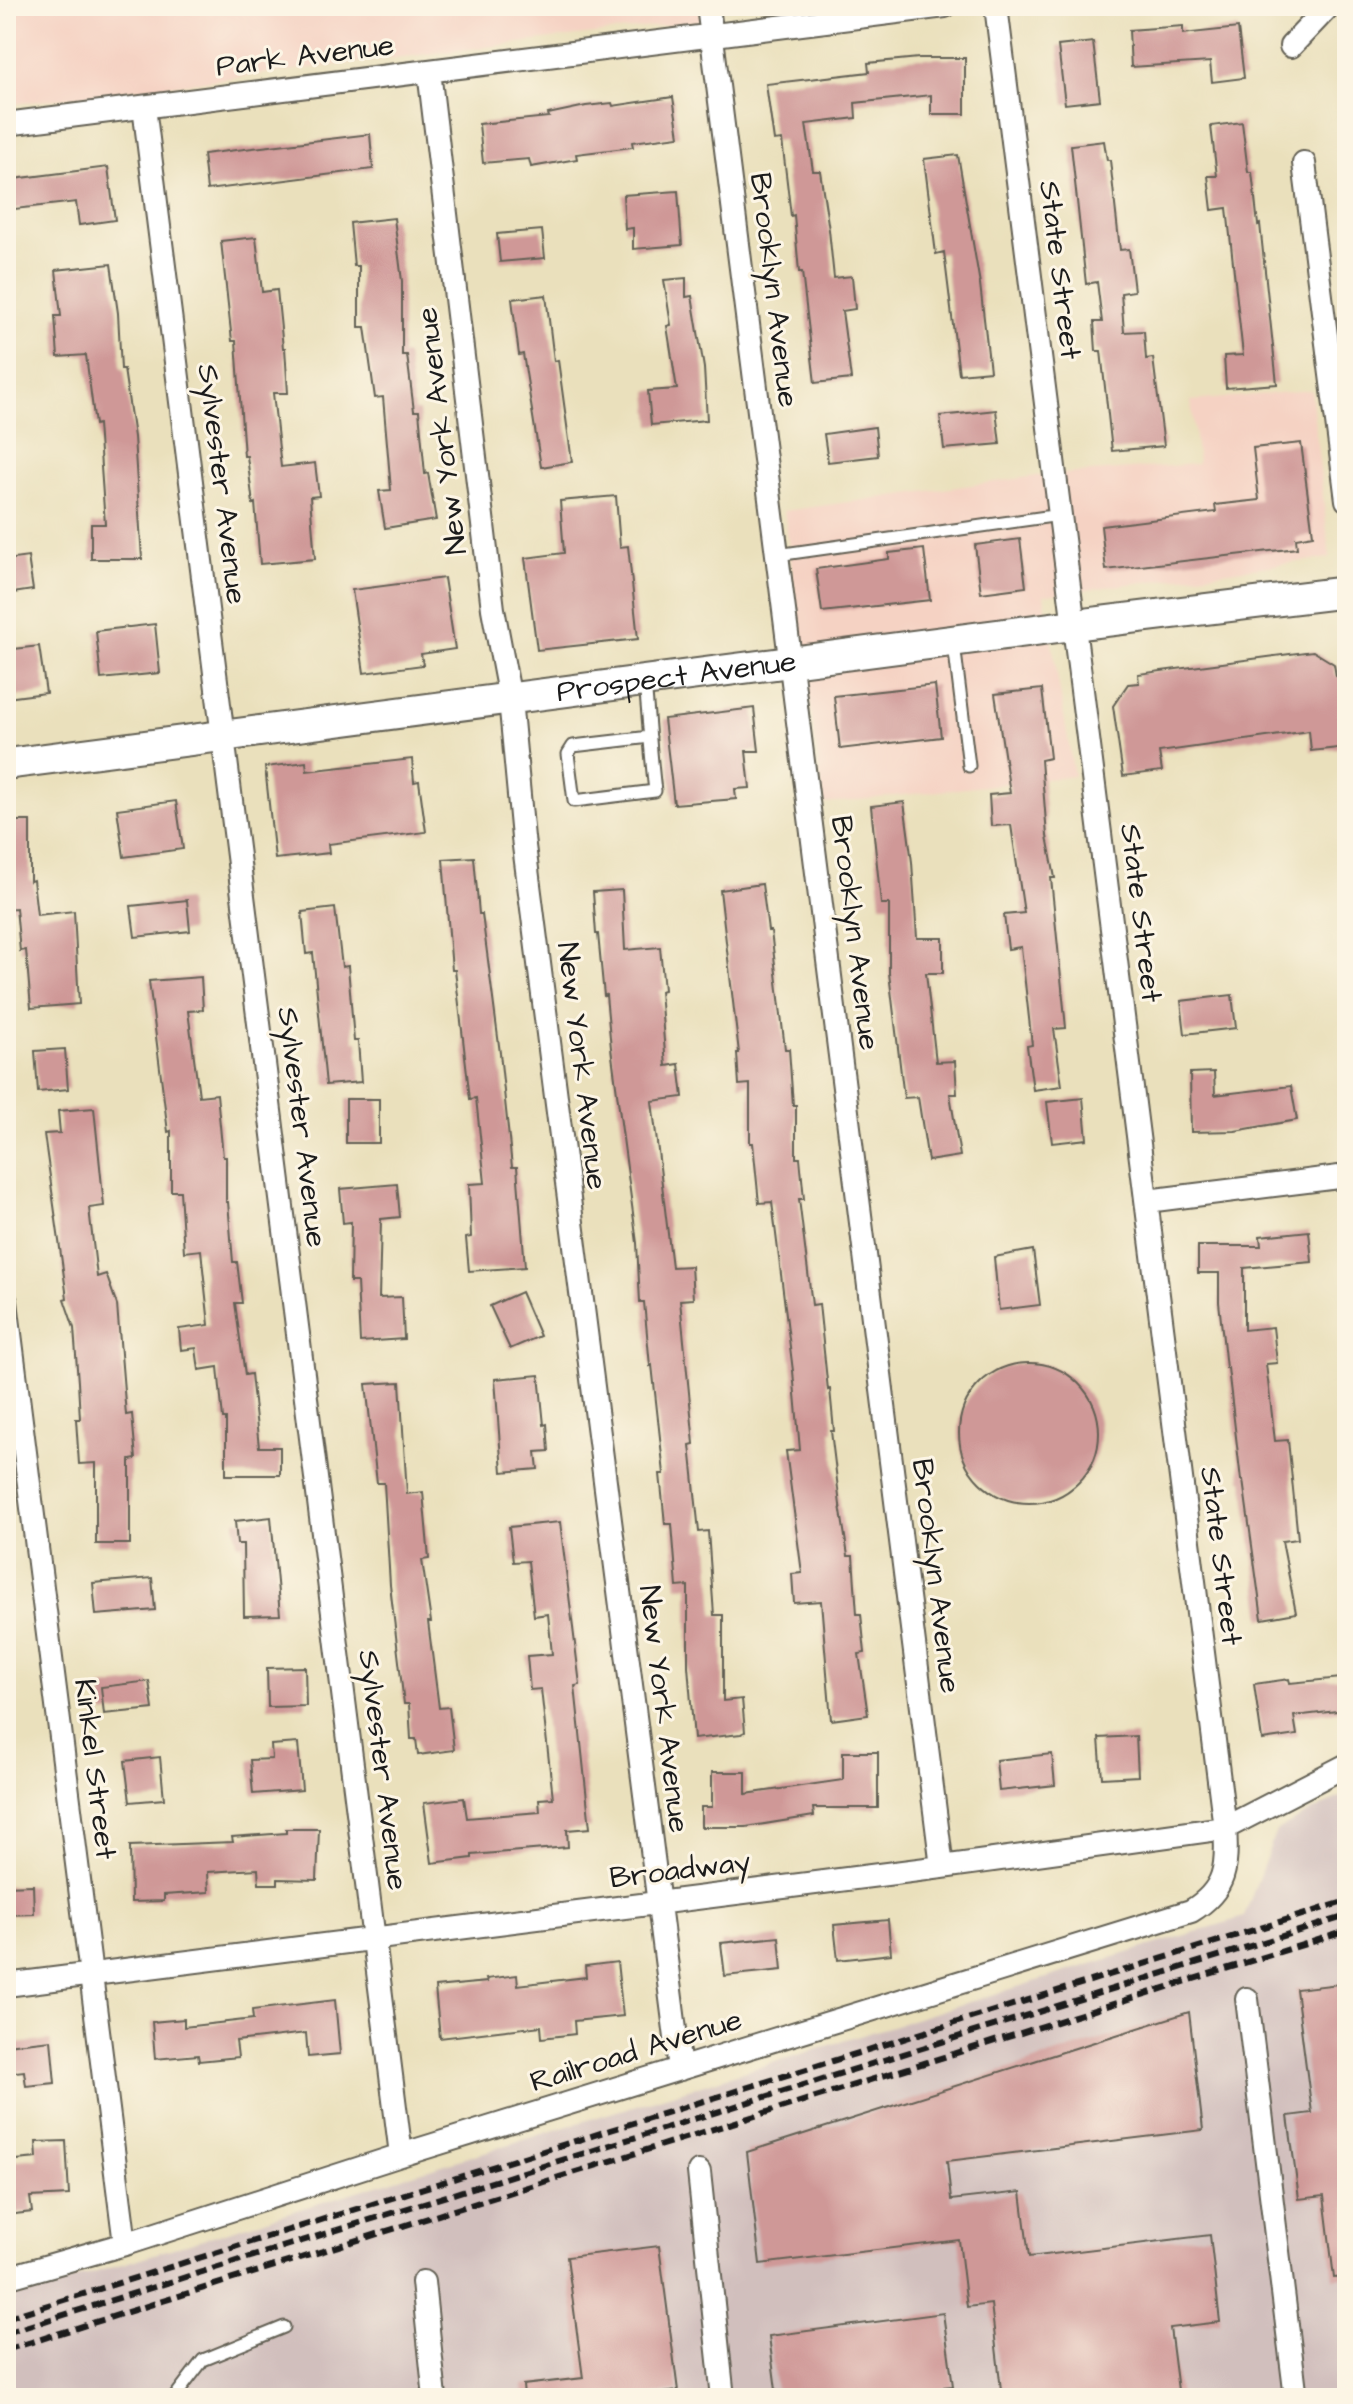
<svg xmlns="http://www.w3.org/2000/svg" width="1353" height="2404" font-family="'Architects Daughter',sans-serif">
	<style>
		.built { fill: #f5d2c3 }
		.industrial { fill: #d1bfbd }
		.building { fill: #cf9897 }
		.lines { fill: none; stroke-linecap: round; stroke-linejoin: round }
		.lane-casing { stroke: #646154; stroke-width: 15 }
		.street-casing { stroke: #646154; stroke-width: 26 }
		.secondary-casing { stroke: #646154; stroke-width: 34 }
		.lane { stroke: #fff; stroke-width: 11 }
		.street { stroke: #fff; stroke-width: 22 }
		.secondary { stroke: #fff; stroke-width: 30 }
		.rail { stroke: #1c1c1c; stroke-width: 6; stroke-dasharray: 12 6; stroke-linecap: butt }
		.labels { text-anchor: middle; dominant-baseline: central; stroke-width: 6; stroke-linejoin: round; paint-order: stroke }
		.street-label { font-size: 30px; fill: #1c1c1c; stroke: #fcf5e5 }
	</style>
	<rect width="100%" height="100%" fill="#fcf5e5"/>
	<filter id="ink" filterUnits="userSpaceOnUse"><feTurbulence type="fractalNoise" baseFrequency=".0125" numOctaves="2"/><feDisplacementMap in="SourceGraphic" scale="16" xChannelSelector="R" yChannelSelector="G"/><feConvolveMatrix kernelMatrix="1 2 1 2 8 2 1 2 1" color-interpolation-filters="sRGB"/></filter>
	<filter id="wash" filterUnits="userSpaceOnUse"><feTurbulence type="fractalNoise" baseFrequency=".006" numOctaves="4" result="noise"/><feDisplacementMap in="SourceGraphic" scale="32" xChannelSelector="R" yChannelSelector="G"/><feGaussianBlur stdDeviation="1.8" result="paint"/><feColorMatrix in="noise" values="0 0 0 0 0 0 0 0 0 0 0 0 0 0 0 0 0 1.4 0 .05"/><feComposite in="paint" operator="in"/></filter>
	<g filter="url(#wash)">
		<rect width="100%" height="100%" fill="#eae0bc"/>
		<!-- built -->
		<path class="built" d="M6,6H699L701,21L6,105Z
			M1311,390L1330,558L1044,595L1074,776L824,804L784,511L1037,476L1198,464L1191,401Z"/>
		<!-- industrial -->
		<path class="industrial" d="M1347,1793V2398H6V2300L1244,1917L1276,1831Z"/>
		<g id="blocks">
			<!-- building -->
			<path class="building" d="M1183,26V34L1238,28L1244,78L1212,82L1210,62L1131,67L1129,30Z
				M1093,42L1100,100L1065,104L1058,46Z
				M919,58H965V114H931V95L855,103L856,118L806,124L813,171H820L829,230L834,278L852,276L855,309L842,311L851,379L815,383L802,272H799L794,215L791,216L782,140L774,141L766,84L869,72L868,63Z
				M673,97L679,136L632,142L633,147L576,154L577,159L531,167L529,159L483,163L479,124L549,117L548,114L586,106L612,103L613,106Z
				M1242,122L1248,172H1252L1258,225L1260,224L1277,384L1226,388L1224,356L1243,355L1227,208L1212,210L1208,176H1217L1211,126Z
				M370,134L373,169L207,190L203,154Z
				M1104,141L1107,160H1110L1120,250L1129,249L1134,291L1121,293L1124,332L1144,331L1146,359L1153,358L1164,446L1112,451L1101,351H1096L1094,322H1102L1097,282L1086,284L1071,145Z
				M958,155L980,284L990,371L959,374L944,252L936,254L924,159Z
				M108,167L115,220L79,225L76,202L6,210V180Z
				M678,191L682,245L633,249V228L625,229L623,195Z
				M394,218L402,281V355H407L414,411H419L425,474L428,473L436,520L385,528L379,491L391,490L383,397L375,398L365,327H359V266H354L350,223Z
				M542,230L545,258L500,262L497,234Z
				M256,237L262,292L277,290L283,348H285L288,393H273L281,467L315,463L319,496L310,497L315,559L260,564L255,503L253,504L247,456H244L236,341H232L221,241Z
				M111,264L118,313L121,369H124L134,437L142,559H91V524H105L98,424L95,425L86,355L58,357L55,316H61L56,270Z
				M686,278V297L692,296L704,368L707,420L651,425L648,391L677,389L667,326L671,325L664,280Z
				M546,295L554,361L558,360L572,462L541,467L523,354L519,355L512,299Z
				M996,410L1000,444L944,449L940,416Z
				M875,427L878,456L828,462L824,434Z
				M1301,443L1313,535L1296,538L1297,548L1106,570L1101,526L1216,512L1215,505L1259,500L1253,448Z
				M616,496L620,547L628,546L638,639L537,650L525,558L564,553L560,501Z
				M1020,539L1026,587L981,593L975,545Z
				M924,549L930,600L822,612L816,569L889,559V553Z
				M28,557L33,590L6,594V560Z
				M444,578L455,649L421,654L423,665L364,673L352,590Z
				M155,624L160,673L101,679L96,631Z
				M39,646L46,693L6,698V650Z
				M1313,651L1334,664L1336,676L1343,675L1347,707V747L1311,751L1309,731L1159,752L1162,771L1123,776L1113,706L1128,684L1139,683L1138,674Z
				M935,685L941,737L840,749L834,696Z
				M1042,689L1050,758L1041,760L1047,836L1055,878H1051L1066,1028L1054,1029L1062,1086L1033,1090L1027,1046L1032,1045L1021,947L1008,949L1004,915L1024,913L1011,825L991,826L989,795L1010,793L995,694Z
				M754,708L759,751H746L750,788L735,789L736,799L674,804L664,719Z
				M412,759L414,782L419,781L426,832L328,844L329,853L275,859L265,767L306,762L307,771Z
				M176,801L183,849L124,857L117,809Z
				M904,802L912,862L917,938H943V973H926L936,1062L955,1061L957,1094H950L960,1156L928,1161L918,1097L904,1098L889,973V904H881L871,806Z
				M6,821H30V881L33,880L37,915L74,911L79,1004L31,1008L26,950L20,951L16,908L6,909Z
				M474,857L479,914H482L500,1053L512,1167H517L525,1267L469,1271L466,1238L471,1237L469,1184L485,1183L476,1098L470,1099L455,970H452L443,859Z
				M762,884L768,931H771L785,1049H789L793,1105H796V1158H800L804,1199H799L812,1305L819,1304L828,1390L830,1389L834,1431H831L840,1505L848,1556H853L857,1614H861L865,1653L859,1654L868,1715L831,1720L821,1601L794,1603L792,1574L802,1573L786,1451L800,1450L793,1371L772,1202L759,1203L753,1143H750V1084L739,1085L737,1053H739L720,890Z
				M622,890L625,950L660,947L664,990L660,991L666,1066L679,1064L683,1097L652,1101L672,1267L691,1266L693,1299L680,1300L694,1444L690,1445L699,1532L708,1531L714,1615H723V1701L742,1699L745,1732L741,1734L694,1739L688,1666V1586L677,1587L672,1524H665L660,1474H664L652,1365L650,1366L644,1302H640L637,1243L611,1048L606,995L604,996L598,934H596L593,892Z
				M187,900L190,931L135,937L131,906Z
				M335,908L342,967L348,966L354,1041H358L361,1082L326,1085L313,953L306,954L302,912Z
				M201,977L203,1010L188,1011L199,1096L217,1094L223,1157H226V1202H228L233,1262H237L242,1303H235L245,1375L251,1374L259,1447H280V1475H226V1419H223L218,1367L199,1370L196,1348L181,1350L179,1329L209,1325L201,1250L184,1252L180,1191H171V1131L168,1132L149,981Z
				M1232,995L1236,1028L1185,1034L1181,1001Z
				M65,1049L68,1089L38,1092L35,1051Z
				M1214,1072L1215,1095L1291,1086L1297,1120L1235,1131L1191,1132L1190,1073Z
				M1083,1098L1087,1139L1052,1143L1047,1102Z
				M346,1099H379V1143H346Z
				M94,1108L104,1206L89,1208L97,1277L106,1274L117,1305L126,1415L132,1414L136,1459L130,1460V1544H96V1463L79,1464L76,1419H80L78,1382L74,1328L64,1299L67,1298L44,1134L60,1133L58,1111Z
				M397,1184L400,1217L381,1219L379,1298L402,1297L404,1339L360,1342L357,1282H350L351,1222L343,1223L340,1189Z
				M1309,1231L1312,1262L1244,1268V1330L1273,1327L1277,1363L1266,1364L1275,1441L1288,1440L1298,1539L1282,1541L1296,1613L1262,1619L1243,1480H1241L1228,1368H1226L1219,1302V1273H1198V1246H1261L1260,1236Z
				M1033,1250L1040,1305L999,1310L994,1257Z
				M521,1292L540,1336L510,1349L490,1306Z
				M959 1433a70 70 0 1 1 140 0a70 70 0 1 1-140 0Z
				M539,1375L544,1425L547,1424L549,1451L536,1452L538,1469L502,1472L495,1379Z
				M400,1382L407,1494L423,1492L429,1559L422,1560L431,1622H428L439,1708L449,1707L454,1750L418,1755L416,1739H411L409,1704H404L390,1585L384,1483H377L366,1384Z
				M271,1517L280,1615L244,1616L243,1544H237L235,1521Z
				M560,1522L580,1685L575,1686L590,1828L567,1830L568,1847L472,1855V1858L432,1863L424,1803L464,1798L467,1818L540,1812L539,1799L553,1798L541,1689L530,1690L527,1656L552,1654L548,1614L534,1616L528,1561L513,1562L509,1527Z
				M152,1578L155,1610L96,1615L93,1583Z
				M305,1667L306,1706L268,1707L267,1668Z
				M1341,1678L1345,1710L1294,1716L1297,1735L1262,1740L1254,1684L1289,1679L1290,1683Z
				M149,1681L153,1709L104,1714L101,1687Z
				M1136,1736L1138,1776L1102,1778L1099,1738Z
				M298,1743L302,1790L253,1794L250,1760L272,1759L271,1745Z
				M843,1752H878V1808H813L814,1816L746,1827H701V1807H712V1772H746V1794L843,1780Z
				M1052,1754L1055,1785L999,1791L996,1760Z
				M160,1757L164,1799L130,1802L125,1761Z
				M286,1829H319L317,1880L278,1879V1884H259L258,1869L208,1872L209,1892L164,1895V1901L131,1902L130,1846L233,1842L232,1837L286,1833Z
				M33,1885L34,1914L6,1915V1886Z
				M888,1920L891,1954L838,1960L834,1925Z
				M779,1937L782,1970L725,1976L721,1943Z
				M617,1962L623,2016L574,2021L575,2034L542,2038L541,2026L440,2038L435,1987L487,1982L486,1979L517,1975L518,1985L586,1977L585,1966Z
				M1347,1983V2277L1334,2278L1324,2196L1299,2199L1288,2116L1312,2113L1296,1989Z
				M335,2000L340,2054L308,2057L306,2033L236,2041L238,2057L199,2061L198,2055L155,2059L152,2022L184,2019V2027L253,2019L252,2010Z
				M1189,2012L1203,2130L947,2161L951,2200L1021,2192L1029,2257L1210,2235L1220,2322L1170,2328L1179,2398H1002L991,2304L967,2307L959,2240L760,2264L747,2152Z
				M51,2040L55,2083L26,2086L24,2071L6,2073V2045Z
				M66,2141L69,2195L30,2197L32,2212L6,2215V2161L37,2158L36,2142Z
				M659,2246L678,2391L626,2398H524L523,2385L583,2378L567,2257Z
				M943,2313L953,2386L944,2387L945,2398H777L769,2336Z"/>
		</g>
	</g>
	<g filter="url(#ink)">
		<use href="#blocks" fill-opacity="0" stroke="#646154" stroke-width="2"/>
		<g class="lines">
			<!-- lane casing -->
			<g class="lane-casing">
				<path id="lane" d="M777,555L1060,515
					M954,644L969,766
					M645,682L648,716C650,741 652,766 655,791L574,801L568,754L573,746L650,737
					M174,2398L203,2360L284,2327"/>
			</g>
			<!-- street casing -->
			<g class="street-casing">
				<path id="street" d="M708,6L942,1867
					M1291,46L1329,6
					M429,71L493,609L510,699L523,838L680,2069
					M144,107L401,2155
					M6,124L945,6
					M1304,163L1347,500
					M1147,1201L1347,1176
					M6,1302L125,2244
					M6,1985L942,1867L1225,1828L1347,1765
					M1247,1999L1296,2398
					M699,2172L723,2398
					M6,2278L125,2244L401,2155L1191,1911C1226,1890 1228,1866 1225,1828L996,6
					M423,2282L435,2398"/>
			</g>
			<!-- secondary casing -->
			<g class="secondary-casing">
				<g id="secondary">
					<path id="s1" d="M6,764L1074,625L1347,592"/>
				</g>
			</g>
			<!-- lane -->
			<use href="#lane" class="lane"/>
			<!-- street -->
			<use href="#street" class="street"/>
			<!-- secondary -->
			<use href="#secondary" class="secondary"/>
			<!-- rail -->
			<path class="rail" d="M6,2318L1347,1901
				M6,2333L1347,1916
				M6,2350L1347,1931"/>
		</g>
	</g>
	<g class="labels">
		<!-- street labels -->
		<g class="street-label">
			<text transform="translate(305 56) rotate(-7)">Park Avenue</text>
			<text transform="translate(1060 270) rotate(83)">State Street</text>
			<text transform="translate(774 290) rotate(83)">Brooklyn Avenue</text>
			<text transform="translate(442 431) rotate(-97)">New York Avenue</text>
			<text transform="translate(222 484) rotate(83)">Sylvester Avenue</text>
			<text stroke="none"><textPath href="#s1" startOffset="676">Prospect Avenue</textPath></text>
			<text transform="translate(1141 913) rotate(83)">State Street</text>
			<text transform="translate(855 933) rotate(83)">Brooklyn Avenue</text>
			<text transform="translate(582 1066) rotate(83)">New York Avenue</text>
			<text transform="translate(302 1127) rotate(83)">Sylvester Avenue</text>
			<text transform="translate(1221 1556) rotate(83)">State Street</text>
			<text transform="translate(936 1576) rotate(83)">Brooklyn Avenue</text>
			<text transform="translate(664 1709) rotate(83)">New York Avenue</text>
			<text transform="translate(95 1769) rotate(83)">Kinkel Street</text>
			<text transform="translate(383 1770) rotate(83)">Sylvester Avenue</text>
			<text transform="translate(680 1870) rotate(-7)">Broadway</text>
			<text transform="translate(636 2051) rotate(-17)">Railroad Avenue</text>
		</g>
	</g>
	<!-- margin -->
	<rect width="1353" height="2404" fill="none" stroke="#fcf5e5" stroke-width="32"/>
</svg>
